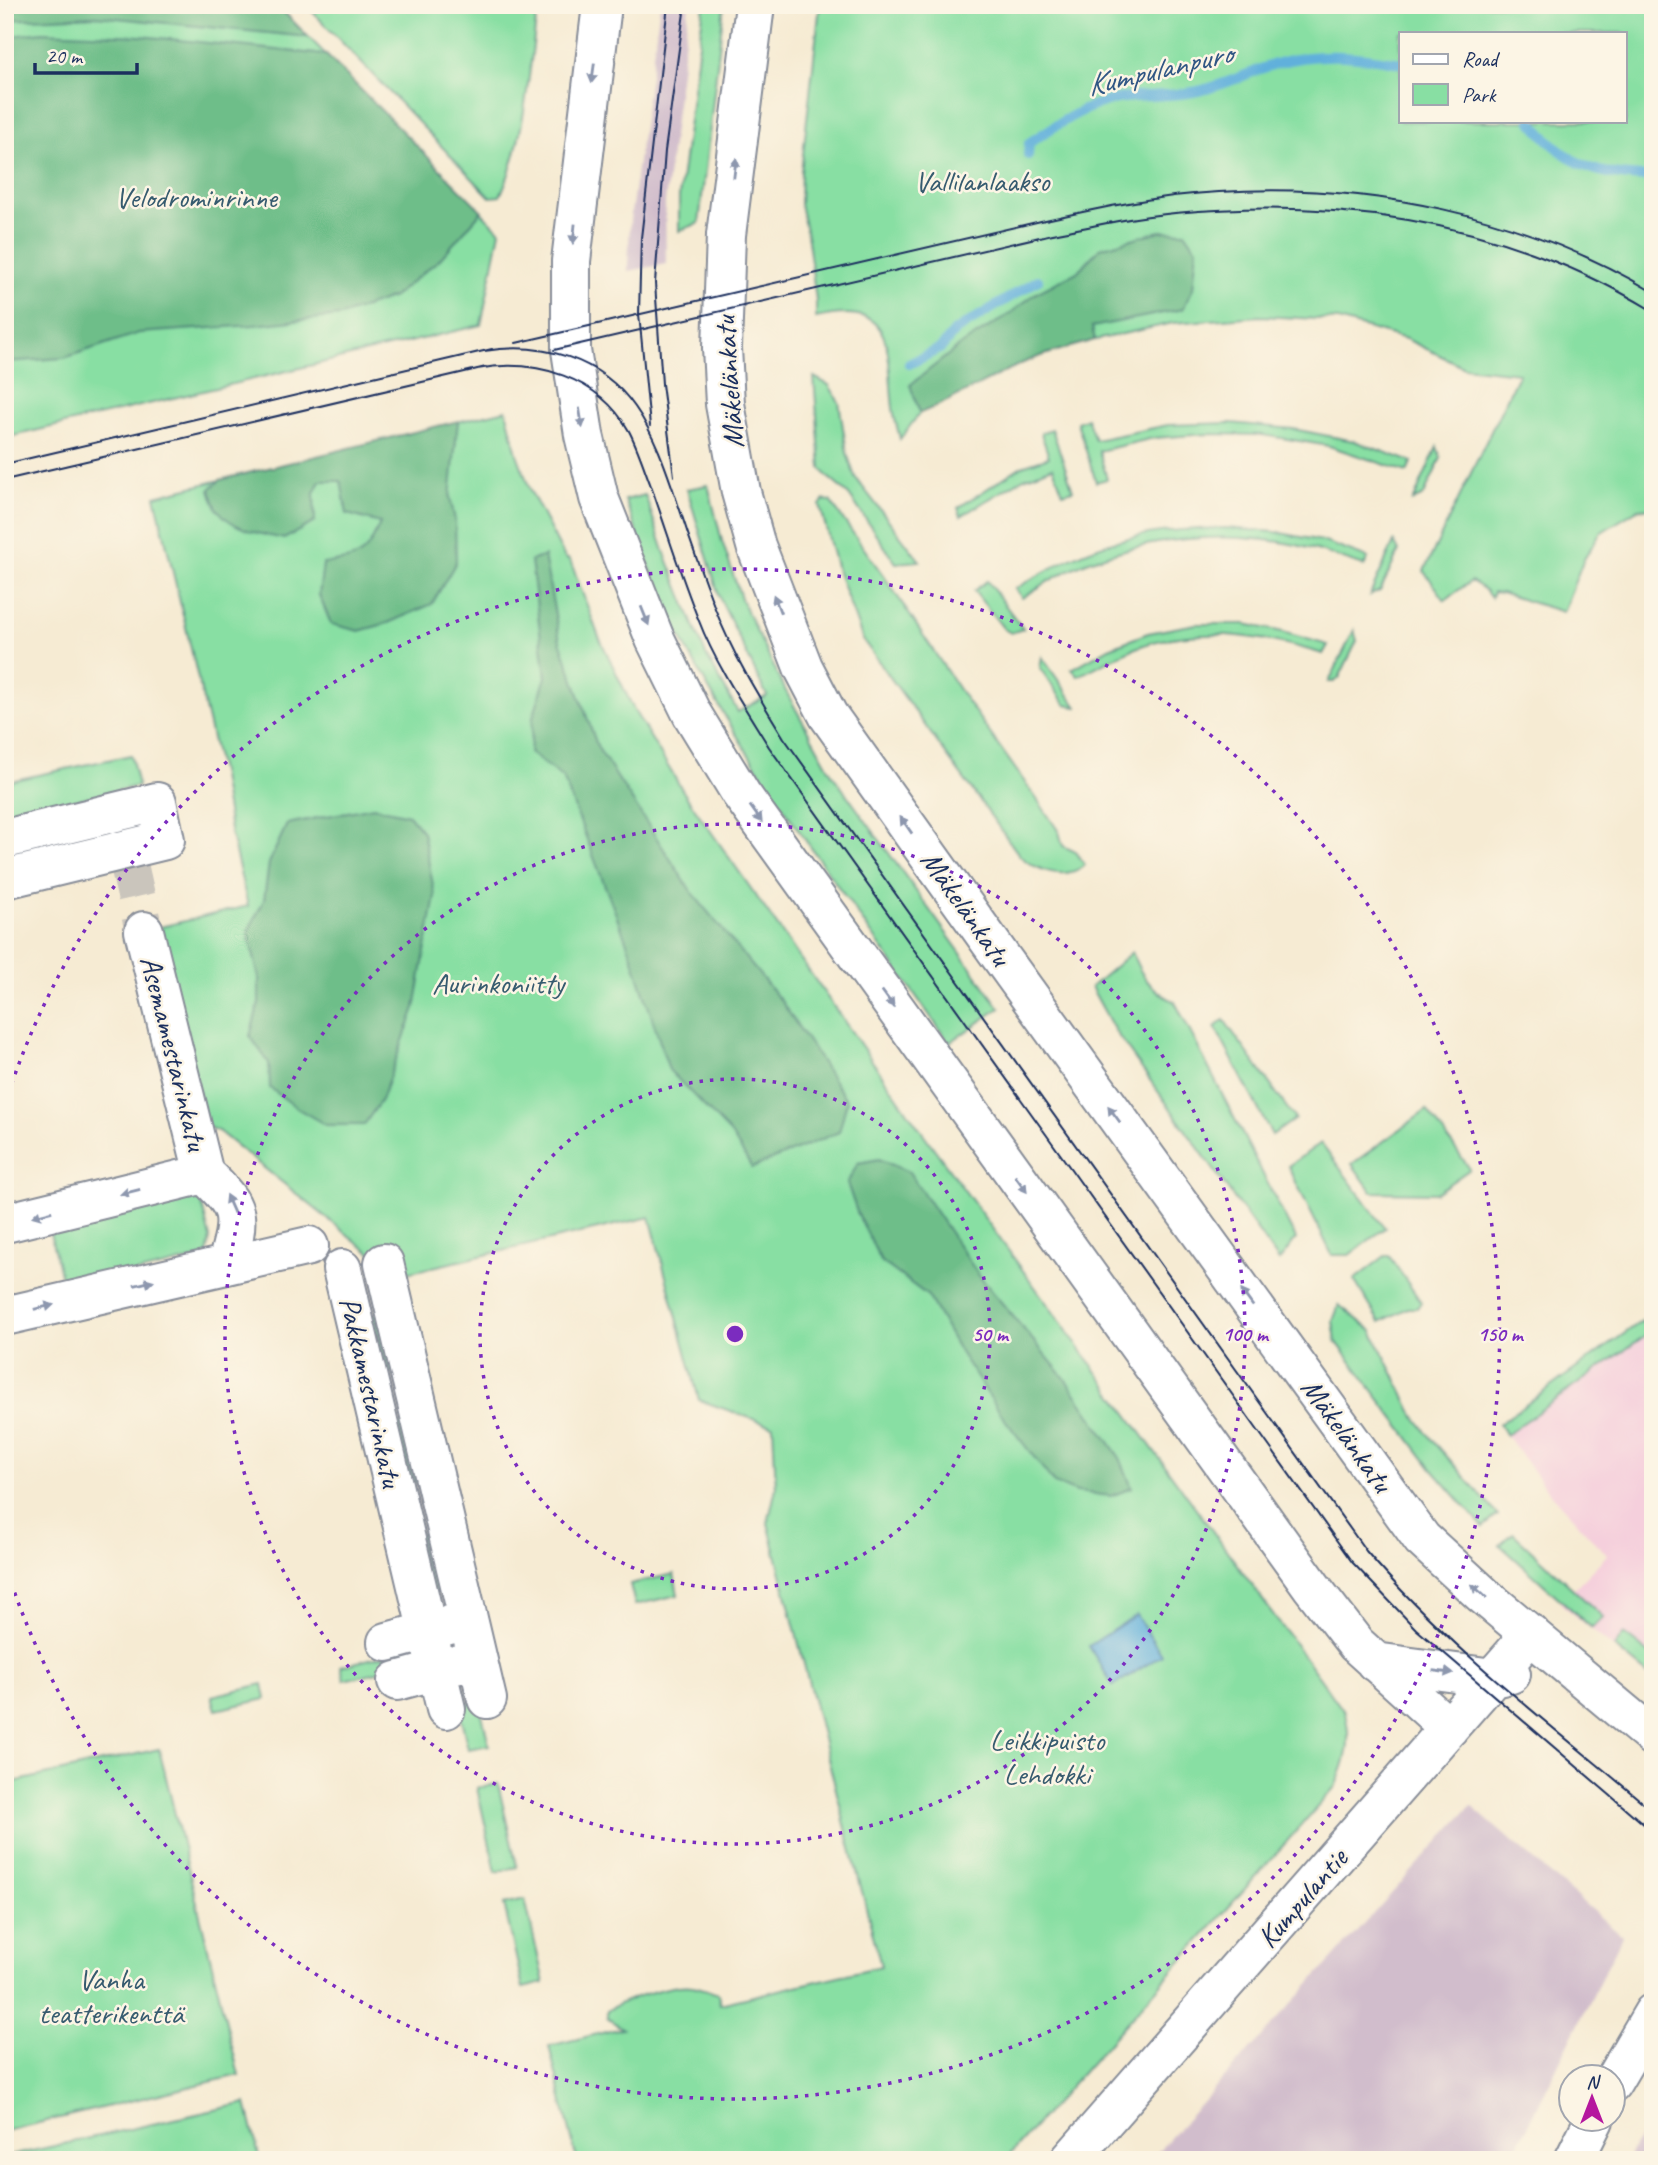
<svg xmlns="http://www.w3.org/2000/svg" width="1658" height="2165" font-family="Caveat,sans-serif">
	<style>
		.built { fill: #f5cfdc }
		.industrial { fill: #d1bdcc }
		.green { fill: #88dfa3; stroke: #528780; stroke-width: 2; fill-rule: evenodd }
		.forest { fill: #6ebe89; stroke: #447674; stroke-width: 2 }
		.water { fill: #60b0db; stroke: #3e709c; stroke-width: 2 }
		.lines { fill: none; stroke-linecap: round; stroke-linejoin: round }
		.stream { stroke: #60b0db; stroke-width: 10 }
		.minor-tunnel { stroke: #cac5bc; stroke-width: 38; stroke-dasharray: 38 19; stroke-linecap: butt }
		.minor-casing { stroke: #888d98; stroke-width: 42 }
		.major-casing { stroke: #888d98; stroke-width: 42 }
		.minor { stroke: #fff; stroke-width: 38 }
		.major { stroke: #fff; stroke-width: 38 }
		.tram { stroke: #1b2f5e; stroke-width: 2 }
		.oneway { fill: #8d97ae }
		.ring { fill: none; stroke: #7b2cbf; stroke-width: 3.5; stroke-dasharray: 3.5 7 }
		.labels { text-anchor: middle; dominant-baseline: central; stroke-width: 5; stroke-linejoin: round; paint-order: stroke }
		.park-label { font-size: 30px; fill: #365b6f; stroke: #fcf5e5 }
		.street-label { font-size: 30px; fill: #1b2f5e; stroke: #fcf5e5 }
		.water-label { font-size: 32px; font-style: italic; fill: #305684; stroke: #fcf5e5 }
		.centre { fill: #7b2cbf; stroke: #fcf5e5; stroke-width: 3.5 }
		.ring-label { font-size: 21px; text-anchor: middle; font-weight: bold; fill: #7b2cbf; stroke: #fcf5e5; stroke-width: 5; stroke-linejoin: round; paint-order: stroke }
	</style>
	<rect width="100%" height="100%" fill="#fcf5e5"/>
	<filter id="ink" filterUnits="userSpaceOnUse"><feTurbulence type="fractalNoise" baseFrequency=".0143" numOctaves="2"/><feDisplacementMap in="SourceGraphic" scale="14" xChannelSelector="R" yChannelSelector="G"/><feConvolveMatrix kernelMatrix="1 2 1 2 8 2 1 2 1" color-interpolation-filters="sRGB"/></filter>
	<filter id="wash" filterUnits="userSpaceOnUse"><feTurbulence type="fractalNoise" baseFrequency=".00686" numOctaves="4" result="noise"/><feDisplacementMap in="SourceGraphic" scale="28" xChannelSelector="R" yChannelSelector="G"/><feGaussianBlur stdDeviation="1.57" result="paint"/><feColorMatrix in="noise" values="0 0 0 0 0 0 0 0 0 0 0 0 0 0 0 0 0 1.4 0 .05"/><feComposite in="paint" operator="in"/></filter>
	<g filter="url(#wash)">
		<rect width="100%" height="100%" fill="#f6ebd3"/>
		<!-- built -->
		<path class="built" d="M1653,1330V1681L1560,1603L1607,1555L1547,1490L1506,1435Z"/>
		<!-- industrial -->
		<path class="industrial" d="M660,5H689L665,202L666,264L628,271L630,220Z
			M1471,1806L1622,1936L1511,2160H1150Z
			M1653,2112V2160H1627Z"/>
		<!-- green -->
		<path class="green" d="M5,5H277L500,231L481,325L5,438Z
			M306,5H538C530,63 525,144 500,196L490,197Z
			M704,5H724L699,223L679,231V197Z
			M820,5H1653V508L1639,509L1600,533L1583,561L1563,612L1501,593L1493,592L1491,598L1484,589L1471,581L1445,600L1424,571L1519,373L1464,367L1406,339L1338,320L1260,316L1173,323L1095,340L1092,331L1080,334L920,413L900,439C898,429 894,418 893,408C886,349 898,299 816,318V300L808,240L800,204L801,172ZM1401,33H1625V121H1401Z
			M814,377L829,385L839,402L847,453L855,477L920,561L896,563L849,495L828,477L821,468Z
			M506,410L517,454L531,492L565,558L570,560L599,637L635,712L686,796L917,1125L1345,1713C1352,1743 1347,1760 1335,1787L1005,2160H577L549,2046L622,2028L607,2018V2011C622,2000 673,1983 692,1986C700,1987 710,1991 718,1994L720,2004L881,1966L768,1523L776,1488L773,1426L699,1400L650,1217L398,1275L218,1131L207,1127L160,927L248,906L231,835L221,776L155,496Z
			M1087,418L1095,440L1168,425L1231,423L1293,429L1354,441L1412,462L1407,472L1329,446L1263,435L1207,434L1154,438L1099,451L1107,479L1096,482L1077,422Z
			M1052,429L1073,490L1063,493L1053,467L1024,478L961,516L958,508L1022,466L1049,457L1041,433Z
			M1437,447L1441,458L1424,495L1413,501Z
			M708,485L722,541L742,601L783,686L832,774L1000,1008L949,1043C856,909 754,779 679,634C657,592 642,545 625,500L645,495L664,551L706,655L738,712L767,696L720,599L687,489Z
			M824,500L830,501L888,582L962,694L1041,805L1059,832L1063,846L1076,852L1085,865C1065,881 1037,871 1020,856L863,640L837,570L820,505Z
			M1226,528L1275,532L1322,541L1368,558L1364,566C1347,561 1331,554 1313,549C1241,530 1163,535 1092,560C1067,569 1044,584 1022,598L1015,589C1051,567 1087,547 1129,538C1160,530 1193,529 1226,528Z
			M1394,542L1399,551L1380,591L1370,595Z
			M987,581L1023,629L1011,633L1004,629L974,591Z
			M1196,624H1245L1283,632L1328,645L1323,654C1268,637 1214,628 1157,641C1129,648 1103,664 1078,676L1072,669L1109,648L1148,633Z
			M1354,630L1357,641L1339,678L1334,682H1329Z
			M1042,657L1077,707L1066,705L1040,668Z
			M131,755L138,786L5,816V782Z
			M1132,952C1140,976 1152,990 1175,1002L1296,1239L1279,1261L1115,1031L1091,987Z
			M1224,1020L1295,1119L1272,1135L1215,1027Z
			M1427,1110L1470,1169L1436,1193L1372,1192L1352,1164Z
			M1321,1143L1385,1228L1349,1255H1332L1288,1166Z
			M180,1194L200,1197L210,1238L207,1256L64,1290L48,1225Z
			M1385,1256H1389L1421,1302L1417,1308H1408L1380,1322L1354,1280Z
			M1339,1305L1372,1331L1415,1417L1436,1444L1498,1515L1483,1527L1432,1469L1336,1341L1333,1321Z
			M385,1312L399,1371L379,1376L365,1317Z
			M1642,1321L1650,1332L1506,1435L1499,1424Z
			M410,1422L424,1481L404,1486L390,1427Z
			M435,1530L449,1589L429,1594L415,1535Z
			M1513,1533L1603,1617L1592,1628L1500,1545Z
			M674,1574L678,1595L635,1605L630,1584Z
			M1624,1634L1653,1657V1679L1614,1647Z
			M390,1654L394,1668L344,1680L341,1666Z
			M263,1684L266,1699L216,1710L212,1696Z
			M479,1701L489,1745L468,1749L458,1705Z
			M159,1749L239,2075L5,2131V1784Z
			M498,1784L517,1867L496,1872L477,1788Z
			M525,1899L544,1983L523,1988L504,1904Z
			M246,2103L260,2160H5V2157Z"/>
		<!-- forest -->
		<path class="forest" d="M5,5H277L308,37L96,16L5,20Z
			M42,32L140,36L326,55L482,211L440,259L393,297L341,316L254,325L139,333L64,358L5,362V37Z
			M1160,231L1185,232L1197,249L1193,288L1183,309L1092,327L1095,340C1071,347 1046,353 1023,363C988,379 956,399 920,413L910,385L958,347L1008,315L1036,293L1077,272L1100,248Z
			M458,421L450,497L455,520L456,562L432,604L388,623L359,631L331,624L319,595L323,564C360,558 365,559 380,523L347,514L341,481H320L314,493L315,522L284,539C261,534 233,530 218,510C214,504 212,495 210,489L220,480Z
			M544,556L560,641L598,748L693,894L782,1002L847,1101L839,1132L752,1168L731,1134L669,1070L631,953L563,778L530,753L533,717L546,677L531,561Z
			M373,807L409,815L423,832L435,896L415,1008L381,1100L364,1125H326L300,1110L270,1088L269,1063L250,1036L259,1003V978L248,932L264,900L269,863L287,824Z
			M879,1159L909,1172L980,1277L1064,1377L1120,1458L1132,1488L1111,1496L1077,1492L1054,1483L1006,1421L961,1354L928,1296L881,1261L858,1215L847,1183L858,1163Z"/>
		<!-- water -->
		<path class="water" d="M1136,1615L1162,1655L1113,1686L1089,1646Z"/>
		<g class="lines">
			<!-- stream -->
			<path class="stream" d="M1531,121C1568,165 1595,177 1653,177
				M1028,155L1029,143C1050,129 1074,113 1098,104C1128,93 1163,98 1193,92C1223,87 1250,71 1279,63C1319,51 1361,56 1401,63
				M909,364L941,348L955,331L1038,280"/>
		</g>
	</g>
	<g filter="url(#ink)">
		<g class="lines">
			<!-- minor-tunnel -->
			<path class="minor-tunnel" d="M128,860L144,931"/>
			<!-- minor casing -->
			<g class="minor-casing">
				<path id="minor" d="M5,839L157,802L165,840L5,879
					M144,931L204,1174
					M5,1223L204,1174C242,1209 240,1216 227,1264
					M384,1263L487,1699
					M342,1269L446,1709
					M5,1316L309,1246
					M387,1642L453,1624
					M397,1681L459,1664
					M1612,2083L1653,2013
					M1574,2160L1594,2120"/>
			</g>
			<!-- major casing -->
			<g class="major-casing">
				<path id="major" d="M602,5L571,261V350L584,435L599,498L655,639L692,714L741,794L1312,1587L1356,1644L1449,1728
					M755,5L726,235L722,348L725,404L741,492L756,546L803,667L828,715L1003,960L1422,1539L1483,1595L1653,1737
					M1375,1662L1493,1678L1511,1674
					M1070,2160L1531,1634"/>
			</g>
			<!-- minor -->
			<use href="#minor" class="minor"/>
			<!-- major -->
			<use href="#major" class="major"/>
			<!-- tram -->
			<path class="tram" d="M516,343L1041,221C1100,208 1159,195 1219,192C1368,182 1524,215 1653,292
				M554,350L1044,236C1087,227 1131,217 1175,213C1342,197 1507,222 1653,311
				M484,351C541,341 601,358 635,407C657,438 668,475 680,510C691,544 703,577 716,611C733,655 759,697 784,738L1366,1551C1450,1650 1555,1728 1653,1811
				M477,369C535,358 599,377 629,431C638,448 644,468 651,486C667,531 681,577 699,621C715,663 745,708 769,747L1352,1562L1416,1629L1653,1832
				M650,426L639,314L641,238L668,5
				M5,464L492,349
				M674,476L662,384L655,283L665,151L685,5
				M5,480L486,367"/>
		</g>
		<!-- one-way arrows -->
		<defs><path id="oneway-solid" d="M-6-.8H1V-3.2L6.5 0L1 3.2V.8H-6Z" transform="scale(1.75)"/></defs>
		<g class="oneway">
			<use href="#oneway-solid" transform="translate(593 73) rotate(98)"/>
			<use href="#oneway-solid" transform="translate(735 168) rotate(-83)"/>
			<use href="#oneway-solid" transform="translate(574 234) rotate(96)"/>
			<use href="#oneway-solid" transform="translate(581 418) rotate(81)"/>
			<use href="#oneway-solid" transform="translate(777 604) rotate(-111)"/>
			<use href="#oneway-solid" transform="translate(645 616) rotate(68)"/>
			<use href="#oneway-solid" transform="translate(756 814) rotate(54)"/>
			<use href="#oneway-solid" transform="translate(906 825) rotate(-125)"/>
			<use href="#oneway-solid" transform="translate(888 999) rotate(54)"/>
			<use href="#oneway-solid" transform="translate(1114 1114) rotate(-126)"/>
			<use href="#oneway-solid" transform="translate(1021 1184) rotate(54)"/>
			<use href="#oneway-solid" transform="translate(130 1192) rotate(166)"/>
			<use href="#oneway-solid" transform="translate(230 1204) rotate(-114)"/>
			<use href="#oneway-solid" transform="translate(42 1214) rotate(166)"/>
			<use href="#oneway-solid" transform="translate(144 1283) rotate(-14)"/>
			<use href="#oneway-solid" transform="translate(1247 1298) rotate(-126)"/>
			<use href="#oneway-solid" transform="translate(44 1307) rotate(-13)"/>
			<use href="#oneway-solid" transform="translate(1479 1591) rotate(-138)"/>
			<use href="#oneway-solid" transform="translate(1443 1672) rotate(8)"/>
		</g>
	</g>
	<!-- distance rings -->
	<g class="ring">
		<circle cx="735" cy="1334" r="255"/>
		<circle cx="735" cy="1334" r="510"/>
		<path d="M5 1104A765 765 0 1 1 5 1564"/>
	</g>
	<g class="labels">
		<!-- park labels -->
		<g class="park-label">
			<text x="982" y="181">Vallilanlaakso</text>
			<text x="196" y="197">Velodrominrinne</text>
			<text x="498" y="983">Aurinkoniitty</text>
			<text x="1047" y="1740">Leikkipuisto<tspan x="1047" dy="34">Lehdokki</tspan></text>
			<text x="111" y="1979">Vanha<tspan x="111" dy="34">teatterikenttä</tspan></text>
		</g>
		<!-- street labels -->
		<g class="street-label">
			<text transform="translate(729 382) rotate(-94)">Mäkelänkatu</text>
			<text transform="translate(966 908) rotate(55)">Mäkelänkatu</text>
			<text transform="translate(174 1053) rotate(76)">Asemamestarinkatu</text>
			<text transform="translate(371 1392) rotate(77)">Pakkamestarinkatu</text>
			<text transform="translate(1347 1435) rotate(54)">Mäkelänkatu</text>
			<text transform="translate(1302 1898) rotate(-49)">Kumpulantie</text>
		</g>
		<!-- water labels -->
		<g class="water-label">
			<text transform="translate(1159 69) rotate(-13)">Kumpulanpuro</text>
		</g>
	</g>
	<circle cx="735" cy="1334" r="10" class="centre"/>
	<g class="ring-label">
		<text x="990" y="1341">50 m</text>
		<text x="1245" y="1341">100 m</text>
		<text x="1500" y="1341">150 m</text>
	</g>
	<!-- margin -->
	<rect width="1658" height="2165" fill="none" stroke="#fcf5e5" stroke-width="28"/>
	<!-- legend -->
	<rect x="1399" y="32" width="228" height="91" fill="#fcf5e5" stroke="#a2a6af" stroke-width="2"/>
	<rect x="1413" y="54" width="35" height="10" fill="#ffffff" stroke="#a2a6af" stroke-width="2"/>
	<text x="1462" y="66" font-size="21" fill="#1b2f5e">Road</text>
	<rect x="1413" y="84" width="35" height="21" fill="#88dfa3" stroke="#a2a6af" stroke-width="2"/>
	<text x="1462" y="102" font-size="21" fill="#1b2f5e">Park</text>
	<!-- north arrow -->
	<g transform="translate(1592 2098)"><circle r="33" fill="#fcf5e5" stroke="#a2a6af" stroke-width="2"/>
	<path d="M0-5L12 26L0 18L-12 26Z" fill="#b5179e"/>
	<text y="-10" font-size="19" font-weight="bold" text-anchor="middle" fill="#1b2f5e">N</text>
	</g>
	<!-- scale -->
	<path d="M35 63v10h102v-10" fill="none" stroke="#1b2f5e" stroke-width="3.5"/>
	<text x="46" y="63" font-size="21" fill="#1b2f5e" stroke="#fcf5e5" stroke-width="5" paint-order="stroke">20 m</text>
</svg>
